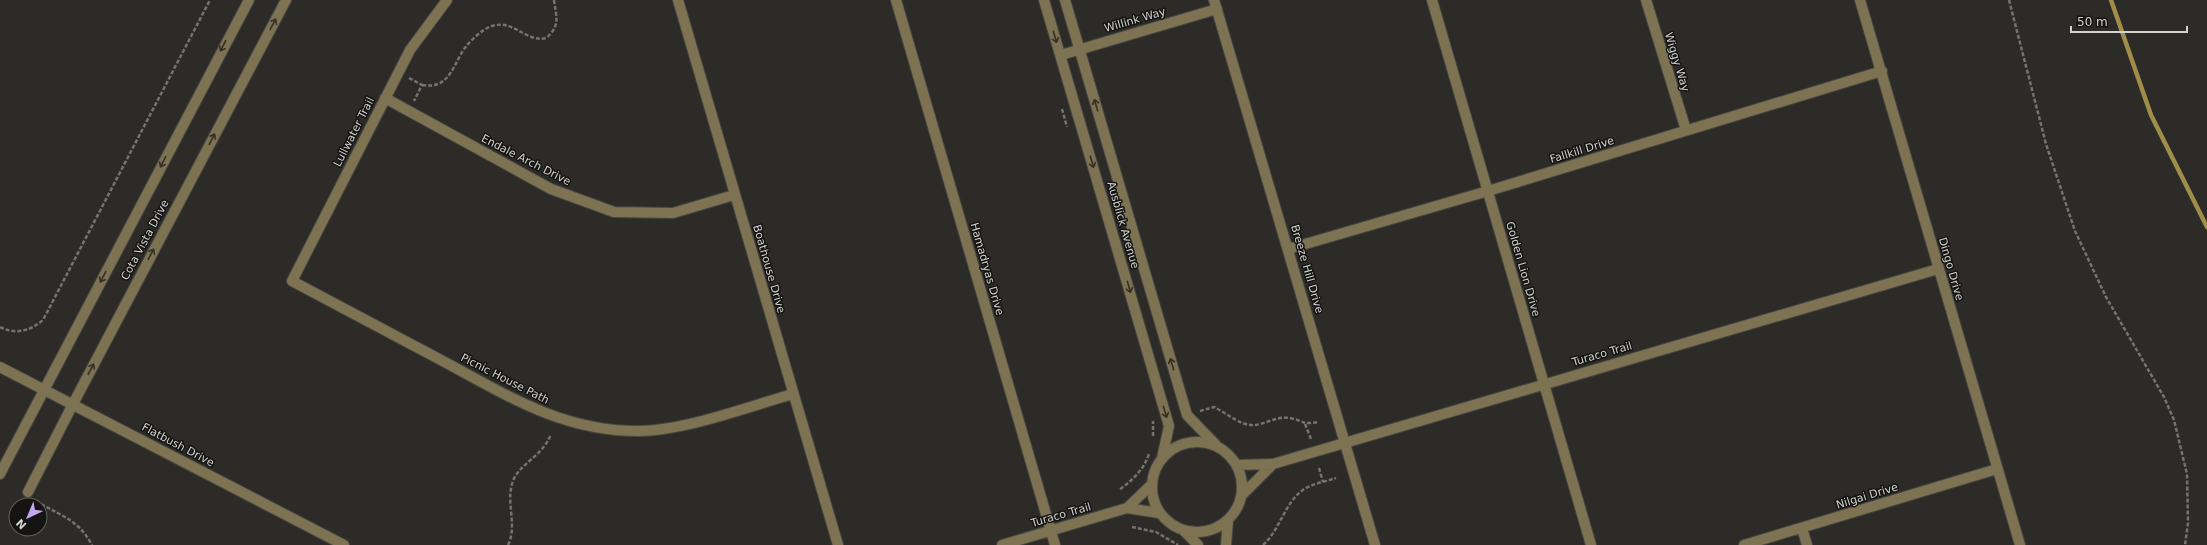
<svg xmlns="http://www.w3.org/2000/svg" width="2207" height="545" font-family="'DejaVu Sans',sans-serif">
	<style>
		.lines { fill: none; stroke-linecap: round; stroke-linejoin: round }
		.stream { stroke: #a08d4a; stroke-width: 4.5 }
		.minor-casing { stroke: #474642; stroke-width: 12 }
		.path { stroke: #747370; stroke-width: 2.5; stroke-dasharray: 4 2; stroke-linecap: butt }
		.minor { stroke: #7d7252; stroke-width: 10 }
		.oneway { stroke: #343025 }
		.labels { text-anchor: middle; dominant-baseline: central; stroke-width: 3; stroke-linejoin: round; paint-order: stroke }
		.street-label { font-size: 11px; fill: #d3d2d0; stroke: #141412 }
	</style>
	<rect width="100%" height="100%" fill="#2c2b27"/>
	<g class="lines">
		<!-- stream -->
		<path class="stream" d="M2111,0L2151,115L2207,227"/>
		<!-- minor casing -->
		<g class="minor-casing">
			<path id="minor" d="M447,0L410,50L292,281C341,307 390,333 439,359C505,394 560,431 638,431C684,431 747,407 793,394
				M678,0L838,545
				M896,0L1055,545
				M1044,0L1169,426L1162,458
				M1065,0L1187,415L1216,445
				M1214,0L1375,545
				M1432,0L1591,545
				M1646,0L1686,130
				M1860,0L2020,545
				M1061,55L1217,9
				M385,98L551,189L614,212L673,213L734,195
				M1288,249L1488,191L1882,71
				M0,367L344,545
				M1152 487a45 45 0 1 1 90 0a45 45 0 1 1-90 0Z
				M1273,464L1938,269
				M1237,465L1273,464L1242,495
				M0,474L249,0
				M1151,485L1127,508L1159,513
				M28,492L73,404L286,0
				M1802,528L1807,545
				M1184,531L1198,545
				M1002,545L1127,508
				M1226,545L1228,521
				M1744,545L1997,469"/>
		</g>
		<!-- path -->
		<path class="path" d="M2009,0L2046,144L2075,231L2106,297L2164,397L2174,420L2187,474L2188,523L2185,545
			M409,78L422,85L414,101
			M422,85C446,89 451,72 461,54C466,44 482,29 492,26C514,19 526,43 546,38C561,26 556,16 554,0
			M1062,109L1067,127
			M0,327C16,335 30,331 43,320L210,0
			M1200,411L1214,407C1227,413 1241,427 1256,425C1267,423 1278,416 1290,418C1304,421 1302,425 1319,422
			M1305,424L1311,439
			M1153,436V421
			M1319,468L1323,482
			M1120,489C1133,480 1144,469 1149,454
			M41,504C64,517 79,521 92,545
			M1132,527L1156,532L1178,545
			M508,545C518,525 505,502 513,481C519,464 543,456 551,434
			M1263,545C1281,529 1285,500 1306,488C1315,483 1327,481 1336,478"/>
		<!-- minor -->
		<use href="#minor" class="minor"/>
	</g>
	<!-- one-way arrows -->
	<defs><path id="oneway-shaft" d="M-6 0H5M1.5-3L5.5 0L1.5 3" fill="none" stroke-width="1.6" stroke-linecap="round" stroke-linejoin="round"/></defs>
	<g class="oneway">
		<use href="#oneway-shaft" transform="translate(273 24) rotate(-62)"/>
		<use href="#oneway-shaft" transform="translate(1055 37) rotate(74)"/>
		<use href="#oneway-shaft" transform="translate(223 46) rotate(117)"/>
		<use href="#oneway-shaft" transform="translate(1096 105) rotate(-106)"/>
		<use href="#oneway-shaft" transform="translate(212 139) rotate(-62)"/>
		<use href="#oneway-shaft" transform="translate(163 162) rotate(117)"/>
		<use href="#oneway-shaft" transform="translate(1092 162) rotate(74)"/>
		<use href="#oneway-shaft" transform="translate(151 254) rotate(-62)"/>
		<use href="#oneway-shaft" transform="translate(103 277) rotate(117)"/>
		<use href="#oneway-shaft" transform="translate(1129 287) rotate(74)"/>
		<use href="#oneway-shaft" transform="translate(1172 364) rotate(-106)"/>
		<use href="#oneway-shaft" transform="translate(91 369) rotate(-62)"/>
		<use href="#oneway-shaft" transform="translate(1165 412) rotate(74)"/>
	</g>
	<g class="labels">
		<!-- street labels -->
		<g class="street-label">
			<text transform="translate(1135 20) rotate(-16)">Willink Way</text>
			<text transform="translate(1677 62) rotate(73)">Wiggy Way</text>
			<text transform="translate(354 132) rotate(-63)">Lullwater Trail</text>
			<text transform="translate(1582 150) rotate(-17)">Fallkill Drive</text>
			<text transform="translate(526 160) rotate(27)">Endale Arch Drive</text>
			<text transform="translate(1123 225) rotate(74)">Ausblick Avenue</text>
			<text transform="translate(145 240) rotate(-62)">Cota Vista Drive</text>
			<text transform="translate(769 269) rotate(74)">Boathouse Drive</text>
			<text transform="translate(987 269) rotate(74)">Hamadryas Drive</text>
			<text transform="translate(1307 269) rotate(74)">Breeze Hill Drive</text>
			<text transform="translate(1523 269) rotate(74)">Golden Lion Drive</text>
			<text transform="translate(1951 269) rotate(74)">Dingo Drive</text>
			<text transform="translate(1602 354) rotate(-16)">Turaco Trail</text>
			<text transform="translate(505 379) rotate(27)">Picnic House Path</text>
			<text transform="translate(178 445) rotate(28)">Flatbush Drive</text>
			<text transform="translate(1867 496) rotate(-17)">Nilgai Drive</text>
			<text transform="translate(1061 515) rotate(-16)">Turaco Trail</text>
		</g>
	</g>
	<!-- north arrow -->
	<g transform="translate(28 517) rotate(224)"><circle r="19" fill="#141412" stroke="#60605e"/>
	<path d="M0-3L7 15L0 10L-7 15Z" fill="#c4a7f1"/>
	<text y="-6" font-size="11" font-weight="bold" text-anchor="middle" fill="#d3d2d0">N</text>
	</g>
	<!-- scale -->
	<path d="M2071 26v6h116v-6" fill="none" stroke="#d3d2d0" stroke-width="2"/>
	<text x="2077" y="26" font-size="12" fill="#d3d2d0" stroke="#141412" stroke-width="3" paint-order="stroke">50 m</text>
</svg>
